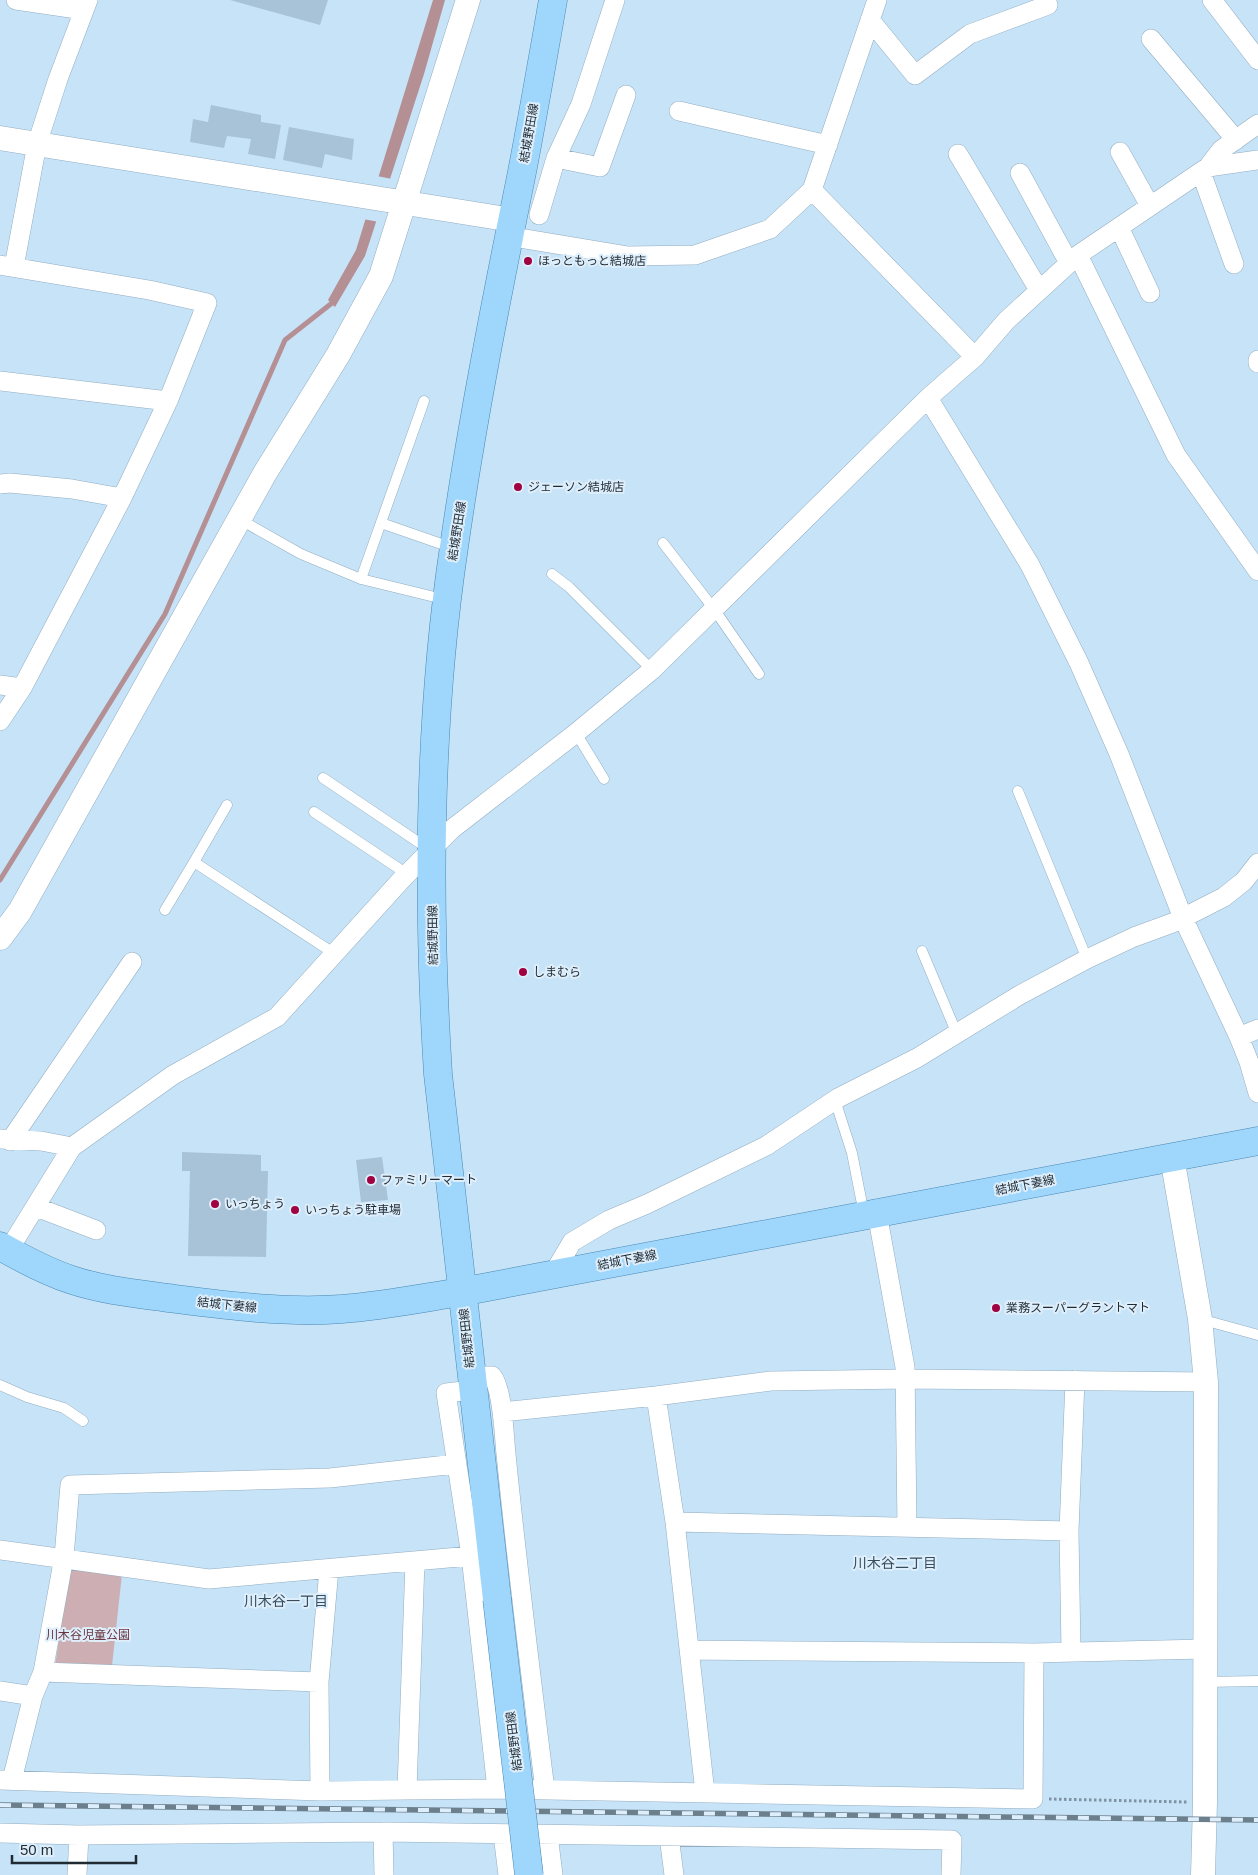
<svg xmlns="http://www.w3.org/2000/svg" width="1258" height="1875" font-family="Arial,'Noto Sans JP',sans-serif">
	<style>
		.green { fill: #cdafb3 }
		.water { fill: #b48f94 }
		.pier { fill: #c7e3f8 }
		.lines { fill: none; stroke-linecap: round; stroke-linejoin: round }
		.stream { stroke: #b48f94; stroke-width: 5 }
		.building { fill: #a8c3d8 }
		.service-casing { stroke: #92adc1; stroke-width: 11 }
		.minor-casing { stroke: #92adc1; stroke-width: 20 }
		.tertiary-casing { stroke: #92adc1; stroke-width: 25 }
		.primary-casing { stroke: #4988b3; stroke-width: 29 }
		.path { stroke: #7e92a2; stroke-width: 3; stroke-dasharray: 2.5 2.5; stroke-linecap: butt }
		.service { stroke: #fff; stroke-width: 10 }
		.minor { stroke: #fff; stroke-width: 19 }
		.tertiary { stroke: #fff; stroke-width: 24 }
		.primary { stroke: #9fd6fb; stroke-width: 28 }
		.rail-casing { stroke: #6c7f8d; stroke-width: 5.5 }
		.rail { stroke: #deeefb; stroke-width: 4; stroke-dasharray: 11; stroke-linecap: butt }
		.primary-bridge-casing { stroke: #4988b3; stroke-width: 29; stroke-linecap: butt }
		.primary-bridge { stroke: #9fd6fb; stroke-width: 28 }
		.poi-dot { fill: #a00241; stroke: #deeefb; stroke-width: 2 }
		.labels { text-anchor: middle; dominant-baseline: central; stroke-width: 4; stroke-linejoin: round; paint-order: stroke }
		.street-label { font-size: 12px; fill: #1f2a32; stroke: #deeefb }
		.poi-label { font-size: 12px; fill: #1f2a32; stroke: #deeefb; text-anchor: start }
		.park-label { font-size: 12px; fill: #6a3540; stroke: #deeefb }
		.neighbourhood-label { font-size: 14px; fill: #354d5e; stroke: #deeefb }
	</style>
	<rect width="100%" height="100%" fill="#c7e3f8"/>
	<!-- green -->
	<path class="green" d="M70,1567L122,1574L112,1666H55Z"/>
	<!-- water -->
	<path class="water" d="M433,0H445L424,74L365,256L335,307L328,300L356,250Z"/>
	<!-- pier -->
	<path class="pier" d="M377,176L392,179L379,222L363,219Z"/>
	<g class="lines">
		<!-- stream -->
		<path class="stream" d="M0,880L165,614L285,340L332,303L334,299"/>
	</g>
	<!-- building -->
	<path class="building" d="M230,0H328L320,25Z
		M211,105L261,115V122L281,125L275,159L248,154L251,139L227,136L224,148L190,142L193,119L208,122Z
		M289,127L354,139L352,160L325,154L322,168L283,160Z
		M182,1152L261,1155V1171H268L266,1257L188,1256L190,1171H182Z
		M382,1157L388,1200L361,1202L356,1160Z"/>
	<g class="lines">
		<!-- service casing -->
		<g class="service-casing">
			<path id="service" d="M239,519L301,554L361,579L447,600
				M381,523L453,548
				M663,543L714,609L759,674
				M552,574L569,587L652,670
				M361,579L424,401
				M576,733L604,779
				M323,778L430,850
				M1018,791L1087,959
				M314,812L407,874
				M194,862L227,805
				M165,910L194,862L335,954
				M922,951L957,1034
				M835,1100L852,1153L864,1214
				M1200,1319L1258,1335
				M0,1385L27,1397L64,1408L83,1421
				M1205,1682L1258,1681"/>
		</g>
		<!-- minor casing -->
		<g class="minor-casing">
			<path id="minor" d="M16,0L84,10
				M1212,0L1258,60
				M870,20L915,75L970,34L1048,5
				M1151,39L1236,140
				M679,111L828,145
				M1120,152L1150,206
				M958,154L1039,290
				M556,158L600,167L626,95
				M1208,167L1258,160
				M1201,172L1234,264
				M1020,173L1069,263
				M812,190L975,357
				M539,215L556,158L581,104L615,0
				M1119,227L1150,293
				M508,236L628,256L695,255L770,229L812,190L877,0
				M1078,255L1176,455L1258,571
				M0,265L149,290L207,303L168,401L122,498L22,688L0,721
				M14,267L37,144L58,79L88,0
				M1258,360V363
				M0,381L168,401
				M928,398L1030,565L1079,663L1119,754L1183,918L1239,1037L1249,1062L1258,1093
				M0,484L10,483L72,489L122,498
				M0,685L22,688
				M1239,1037L1258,1029
				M1,1139L41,1141L72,1147
				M10,1141L132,962
				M36,1207L96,1230
				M877,1213L905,1367L907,1527
				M8,1251L72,1147L173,1075L277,1017L402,879L452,829L576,733L652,670L928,398L975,357L1006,321L1078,255L1208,167L1221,150L1258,124
				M553,1274L572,1242L609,1220L647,1204L766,1146L838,1098L917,1058L1018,996L1087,959L1134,937L1175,922L1224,897L1244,881L1258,863
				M471,1376H492C503,1389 504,1436 506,1454C517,1566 531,1678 545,1790
				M472,1390L446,1393L471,1556L497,1789
				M656,1396L675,1522L705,1793
				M502,1412L656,1396L771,1381L906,1379L1206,1382
				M675,1522L1069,1531
				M0,1550L209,1579L471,1556
				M689,1650L1034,1653L1204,1649
				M1071,1652L1069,1531L1075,1380
				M43,1672L319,1682
				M0,1691L33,1696
				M0,1780L320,1791L497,1789L1033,1799L1034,1653
				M12,1780L33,1696L43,1672L64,1557L70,1485L330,1478L456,1464
				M407,1790L415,1561
				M320,1791L319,1682L329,1569
				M383,1832L384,1875
				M0,1833L79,1835L383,1832L952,1840L951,1875
				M503,1834L508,1875
				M548,1835L553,1875
				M669,1836L674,1875
				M77,1875L79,1835"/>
		</g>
		<!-- tertiary casing -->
		<g class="tertiary-casing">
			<path id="tertiary" d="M0,138L512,220
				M0,938L20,911L265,473L338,355L381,276L468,0
				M1172,1157L1200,1319L1206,1382L1205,1802L1203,1875"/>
		</g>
		<!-- primary casing -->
		<g class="primary-casing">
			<path id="primary" d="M0,1246C23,1259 47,1272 72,1280C105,1291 141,1294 176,1299C231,1306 286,1313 342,1309C382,1306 422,1298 461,1292L1258,1141
				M497,1599L438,1074C427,899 428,721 454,547C472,421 497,296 522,172C533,115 543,57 553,0"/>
		</g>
		<!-- path -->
		<path class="path" d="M1049,1799L1187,1802"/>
		<!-- service -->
		<use href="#service" class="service"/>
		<!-- minor -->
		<use href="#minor" class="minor"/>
		<!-- tertiary -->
		<use href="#tertiary" class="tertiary"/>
		<!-- primary -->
		<use href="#primary" class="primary"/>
		<!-- rail casing -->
		<g class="rail-casing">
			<path id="rail" d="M0,1805L1258,1820"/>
		</g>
		<!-- rail -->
		<use href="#rail" class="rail"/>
		<!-- primary-bridge casing -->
		<g class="primary-bridge-casing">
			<path id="primary-bridge" d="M497,1599L529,1875"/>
		</g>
		<!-- primary-bridge -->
		<use href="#primary-bridge" class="primary-bridge"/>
	</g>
	<!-- markers -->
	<g class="poi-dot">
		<circle cx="528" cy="261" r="5"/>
		<circle cx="518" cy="487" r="5"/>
		<circle cx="523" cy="972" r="5"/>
		<circle cx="371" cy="1180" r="5"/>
		<circle cx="215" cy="1204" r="5"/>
		<circle cx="295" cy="1210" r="5"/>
		<circle cx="996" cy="1308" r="5"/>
	</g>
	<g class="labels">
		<!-- street labels -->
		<g class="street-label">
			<text transform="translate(529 133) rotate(-80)">結城野田線</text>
			<text transform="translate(457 531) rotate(-81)">結城野田線</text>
			<text transform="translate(433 935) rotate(-91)">結城野田線</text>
			<text transform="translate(1025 1185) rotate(-11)">結城下妻線</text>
			<text transform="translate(627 1260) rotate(-11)">結城下妻線</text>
			<text transform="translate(227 1305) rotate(6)">結城下妻線</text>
			<text transform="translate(467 1338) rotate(-96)">結城野田線</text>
			<text transform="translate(514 1741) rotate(-97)">結城野田線</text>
		</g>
		<!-- poi labels -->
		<g class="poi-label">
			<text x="538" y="261">ほっともっと結城店</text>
			<text x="528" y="487">ジェーソン結城店</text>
			<text x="533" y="972">しまむら</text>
			<text x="381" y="1180">ファミリーマート</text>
			<text x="225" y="1204">いっちょう</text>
			<text x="305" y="1210">いっちょう駐車場</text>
			<text x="1006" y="1308">業務スーパーグラントマト</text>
		</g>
		<!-- park labels -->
		<g class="park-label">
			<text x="88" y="1635">川木谷児童公園</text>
		</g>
		<!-- neighbourhood labels -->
		<g class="neighbourhood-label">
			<text x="895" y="1563">川木谷二丁目</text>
			<text x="286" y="1601">川木谷一丁目</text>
		</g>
	</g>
	<!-- scale -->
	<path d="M12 1855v8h124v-8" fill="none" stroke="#1f2a32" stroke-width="2.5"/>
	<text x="20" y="1855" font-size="15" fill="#1f2a32" stroke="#deeefb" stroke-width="4" paint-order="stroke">50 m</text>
</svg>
